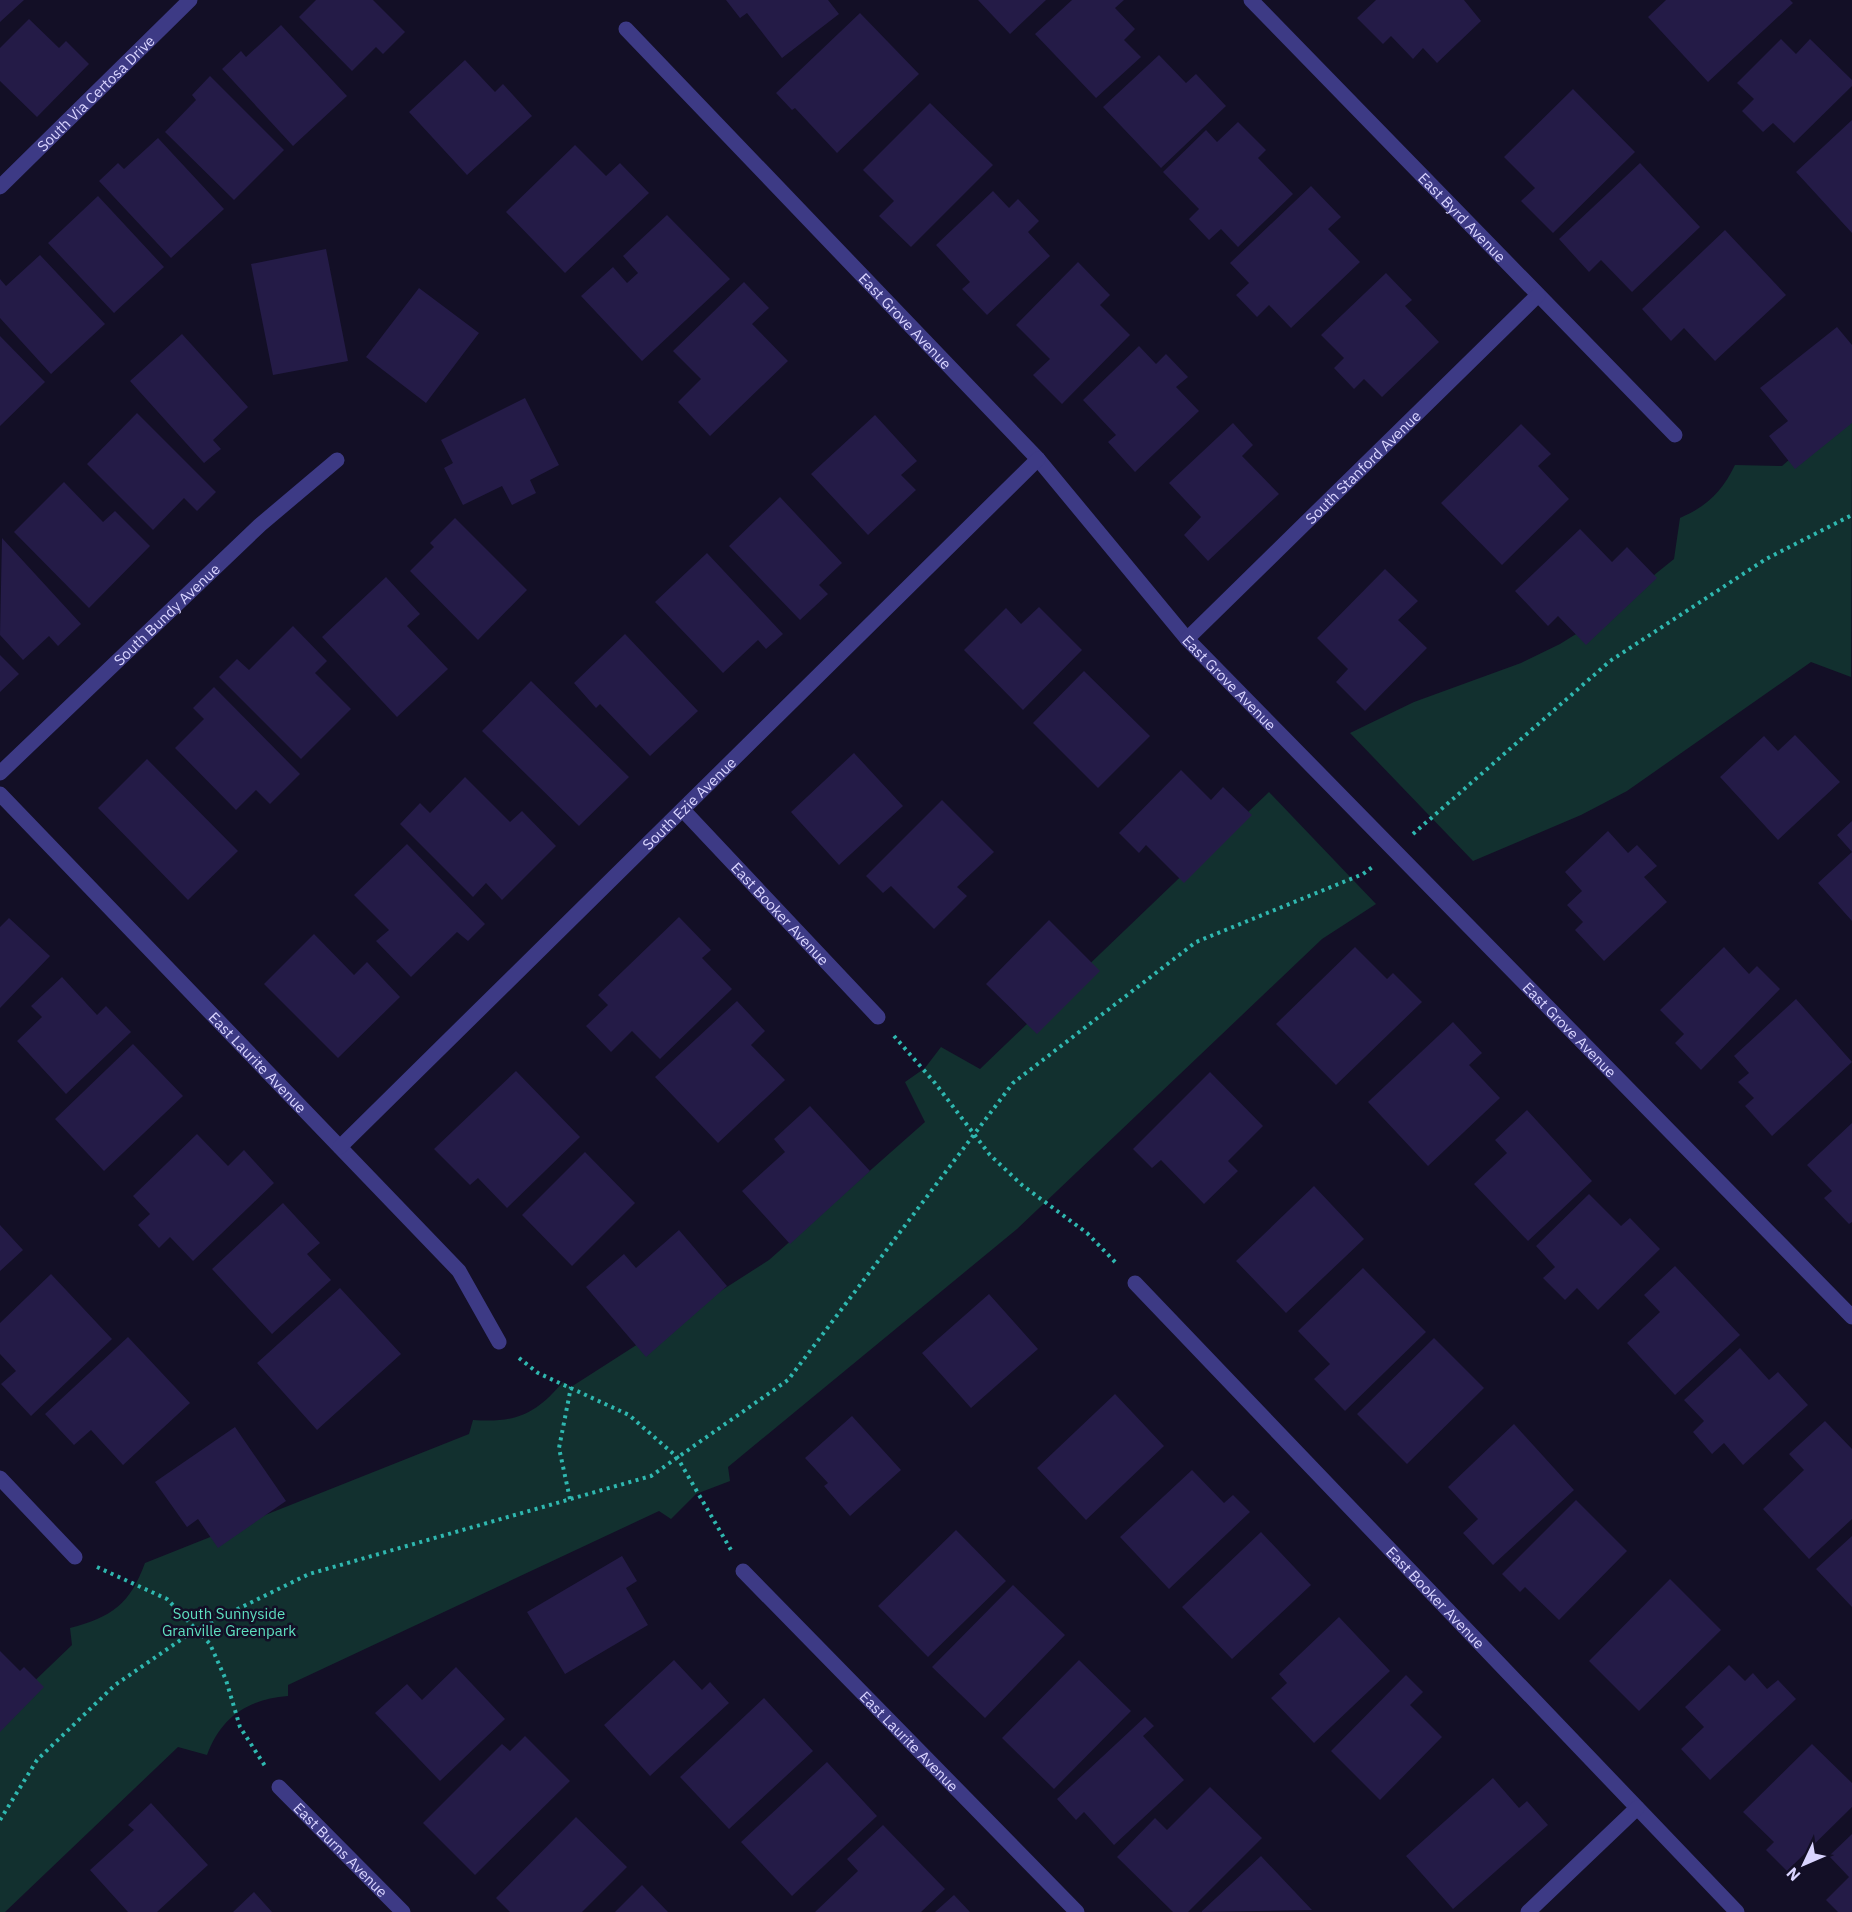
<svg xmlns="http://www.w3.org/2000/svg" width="1852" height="1912" font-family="'IBM Plex Sans',sans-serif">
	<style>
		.green { fill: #12302f }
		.building { fill: #241b47 }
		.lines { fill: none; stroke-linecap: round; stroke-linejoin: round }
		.path { stroke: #2fb8b0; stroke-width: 4; stroke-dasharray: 3 4.5; stroke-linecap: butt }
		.minor { stroke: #3d3a85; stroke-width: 15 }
		.labels { text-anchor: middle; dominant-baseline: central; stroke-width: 5; stroke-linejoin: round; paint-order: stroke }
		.street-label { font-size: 15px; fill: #d9d4ff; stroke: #130f26 }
		.park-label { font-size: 15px; fill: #5fe0c0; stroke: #130f26 }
	</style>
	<rect width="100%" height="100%" fill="#130f26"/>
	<!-- green -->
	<path class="green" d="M1852,405L1851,677L1811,662L1627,791L1581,815L1473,861L1350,733L1414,702L1521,663L1560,644L1597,621L1674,559L1680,518C1707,506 1722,492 1735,465L1782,466Z
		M1269,792L1376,904L1322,939L1017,1229L728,1467L730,1481L696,1494L671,1519L659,1511L288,1685V1696C248,1699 221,1717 207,1755L178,1747L5,1912H0V1714L72,1645L70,1628C112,1617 130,1604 145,1563L469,1434L473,1420C515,1423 535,1415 563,1382L571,1387L769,1260L925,1122L905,1082L925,1068L941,1047L980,1069Z"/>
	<!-- building -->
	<path class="building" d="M0,0H24L0,22Z
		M316,0H373L405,32L383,54L376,47L352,71L299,17Z
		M726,0H828L839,14L782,58L747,13L740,18Z
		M978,0H1046L1010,34Z
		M1072,0H1124L1115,8L1135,29L1124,40L1141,57L1096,98L1035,34Z
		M1376,0H1464L1481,21L1437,63L1423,48L1413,59L1391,36L1383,44L1357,18Z
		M1666,0H1790L1793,3L1708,82L1648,17Z
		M860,13L919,74L837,153L795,108L792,110L776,93Z
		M29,19L59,48L66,41L89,64L37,117L0,81V48Z
		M281,25L347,96L293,146L222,69L241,51L246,57Z
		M1781,39L1796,54L1810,39L1852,80V86L1794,143L1773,123L1763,132L1742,111L1754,99L1737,83Z
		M1159,55L1186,83L1196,74L1226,106L1161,168L1103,107Z
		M465,60L495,92L503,84L532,116L467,175L409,112Z
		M210,76L284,150L234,200L165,132L196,100L192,95Z
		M1573,89L1635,152L1553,233L1521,201L1535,188L1504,157Z
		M930,103L993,165L911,247L879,216L894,201L863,170Z
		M1852,120V233L1796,172Z
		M1238,122L1266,150L1258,158L1293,194L1238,247L1221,229L1209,240L1189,219L1199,209L1163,172L1206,130L1217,142Z
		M158,138L224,209L171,258L99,181L118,163L124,169Z
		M575,145L606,176L620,163L649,193L565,273L506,212Z
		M1640,163L1700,227L1632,292L1601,260L1589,272L1559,239Z
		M1311,186L1341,217L1328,229L1360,262L1291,328L1269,305L1257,317L1236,295L1249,283L1230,263Z
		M993,191L1009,208L1018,199L1039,221L1028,232L1050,256L987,315L962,289L970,282L936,245Z
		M98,196L164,267L114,313L48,243Z
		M667,215L730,279L642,361L581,296L613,267L627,283L638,273L623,256Z
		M1725,230L1786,295L1715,361L1684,328L1671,341L1642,309Z
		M326,249L348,361L273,375L251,264Z
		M40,255L105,324L51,374L0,318V279L6,286Z
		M1078,262L1110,295L1100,305L1130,335L1062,404L1033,375L1050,359L1016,325Z
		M1386,273L1412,300L1405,306L1439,342L1382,397L1364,379L1354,389L1334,368L1344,358L1321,335Z
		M744,282L769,308L752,324L788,361L710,436L678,402L701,379L673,351Z
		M419,288L479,333L426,403L366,357Z
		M1837,327L1852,345V423L1795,469L1769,436L1788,421L1760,388Z
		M182,334L248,407L213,440L221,449L204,463L130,381Z
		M0,336L45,382L0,426Z
		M1139,346L1156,364L1166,354L1188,377L1176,387L1199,411L1135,472L1108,442L1116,435L1083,400Z
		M525,398L559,465L530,480L536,493L512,505L502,486L463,505L444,468L453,463L441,440Z
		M137,413L216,492L197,511L184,498L153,530L87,464Z
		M875,415L917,461L901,475L916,490L868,535L811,474Z
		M1233,423L1253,445L1242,456L1279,494L1208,561L1184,535L1201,517L1169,483Z
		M1521,424L1551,454L1538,466L1569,499L1502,565L1441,503Z
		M64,482L103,522L115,511L150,546L89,608L14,532Z
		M780,497L842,563L819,585L828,594L800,620L729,546Z
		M455,518L527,590L478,640L410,571L434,547L430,543Z
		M1580,529L1612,562L1627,547L1657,578L1586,645L1558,616L1548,626L1515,591Z
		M2,538L81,624L58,646L49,636L23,660L0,635Z
		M707,553L783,634L766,649L758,640L723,673L655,602Z
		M1385,569L1418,601L1398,620L1427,648L1365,711L1336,682L1348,669L1317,638Z
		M386,577L420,614L407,626L448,669L397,717L322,637Z
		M1039,607L1082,650L1023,710L964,650L1006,608L1021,624Z
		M293,626L327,661L315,673L351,709L301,759L219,677L237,659L249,670Z
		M625,634L698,711L650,756L600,704L596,708L574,683Z
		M0,655L19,674L0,692Z
		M1084,671L1150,736L1098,788L1033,723Z
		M531,681L629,777L579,826L482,731Z
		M214,687L300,774L270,804L256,790L236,810L175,748L204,719L193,708Z
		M1795,735L1840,782L1778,840L1720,777L1764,736L1778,751Z
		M854,753L903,806L839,865L791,812Z
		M147,759L238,851L188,900L98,808Z
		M1181,770L1211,800L1223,787L1252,815L1184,883L1146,845L1139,853L1119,833Z
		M465,777L510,822L522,811L556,846L502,900L486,883L473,897L400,824L420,803L430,813Z
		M942,800L994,852L957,887L967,896L934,929L891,886L883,893L866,876Z
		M1852,821V921L1818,883L1852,852L1837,835Z
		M1608,831L1628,853L1637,845L1657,866L1644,877L1667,902L1604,961L1575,930L1583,922L1567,905L1582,891L1565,872Z
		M407,844L485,924L468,941L457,932L411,977L376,941L389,930L354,895Z
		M679,917L711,950L702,958L732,989L660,1059L632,1031L611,1052L586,1026L608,1005L598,995Z
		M9,918L50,956L0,1008V927Z
		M1049,920L1100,971L1037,1034L986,984Z
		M314,934L354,975L367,962L400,997L338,1058L264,984Z
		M1355,947L1387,979L1393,973L1422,1002L1336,1085L1276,1024Z
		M1724,947L1749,974L1757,966L1780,989L1701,1070L1675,1043L1684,1034L1660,1010Z
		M62,977L97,1015L106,1006L131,1032L66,1094L17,1041L42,1017L31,1006Z
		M1796,999L1852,1062L1772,1136L1745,1106L1754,1098L1738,1082L1749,1073L1734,1056Z
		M737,1001L765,1031L751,1045L785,1080L718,1143L655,1077Z
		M1453,1022L1482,1053L1469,1065L1500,1098L1428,1166L1368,1102Z
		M133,1044L183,1096L104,1171L55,1119Z
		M516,1071L580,1137L507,1208L478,1178L470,1185L434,1149Z
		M1210,1072L1263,1126L1228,1161L1238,1171L1204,1204L1161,1160L1152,1168L1133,1149Z
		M810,1106L870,1171L790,1244L742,1191L785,1152L774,1139Z
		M1527,1110L1592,1181L1528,1241L1474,1184L1507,1153L1495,1140Z
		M1852,1123V1222L1849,1224L1824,1198L1832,1191L1807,1165Z
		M197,1134L228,1166L244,1150L274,1183L193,1261L170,1237L159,1248L138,1225L150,1214L133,1196Z
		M585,1152L635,1203L572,1266L522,1215Z
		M1314,1186L1364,1239L1286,1313L1236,1261Z
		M1589,1194L1621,1226L1630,1218L1660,1249L1598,1310L1577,1288L1565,1300L1543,1278L1555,1267L1536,1246Z
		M283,1203L320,1243L307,1254L331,1280L272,1334L212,1269Z
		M0,1225L23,1250L0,1271Z
		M679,1230L727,1286L646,1357L586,1287L624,1254L636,1268Z
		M1675,1266L1740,1335L1675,1395L1627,1343L1660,1312L1644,1295Z
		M1363,1268L1426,1332L1345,1411L1314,1379L1330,1364L1298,1331Z
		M51,1274L112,1339L31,1416L1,1384L16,1371L0,1354V1323Z
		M340,1288L401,1354L317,1430L257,1363Z
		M989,1294L1038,1349L971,1408L922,1353Z
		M128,1337L190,1403L123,1465L91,1430L74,1445L45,1414Z
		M1434,1338L1484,1388L1407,1464L1357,1414Z
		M1740,1348L1769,1380L1778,1372L1808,1405L1743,1465L1724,1443L1712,1454L1693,1432L1704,1421L1684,1400Z
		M1115,1394L1164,1446L1086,1520L1037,1468Z
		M852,1416L901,1470L850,1516L824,1486L828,1483L805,1458Z
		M1825,1421L1852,1449V1519L1809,1559L1763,1509L1804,1470L1789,1454Z
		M1514,1424L1574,1490L1493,1565L1463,1533L1478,1519L1448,1487Z
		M235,1427L286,1501L218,1548L198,1519L187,1527L155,1482Z
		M1192,1470L1224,1503L1233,1495L1250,1512L1169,1589L1120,1537Z
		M1576,1500L1627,1551L1559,1620L1525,1587L1520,1592L1502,1574Z
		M956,1530L1006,1581L928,1657L878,1606Z
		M1261,1532L1311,1585L1232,1659L1182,1607Z
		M1852,1536V1607L1816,1569Z
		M622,1556L637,1581L626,1588L648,1625L565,1674L527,1612Z
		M1670,1579L1721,1630L1639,1711L1589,1661Z
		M1013,1585L1065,1635L985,1718L932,1667Z
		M1339,1617L1390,1671L1314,1743L1271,1698L1287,1683L1279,1674Z
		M0,1651L20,1671L24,1667L44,1687L0,1732Z
		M674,1660L702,1690L710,1682L729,1703L650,1776L604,1725Z
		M1079,1660L1131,1711L1054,1789L1002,1738Z
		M1729,1665L1745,1681L1753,1673L1767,1689L1778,1680L1796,1699L1710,1780L1681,1749L1704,1727L1685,1707Z
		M456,1667L505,1719L440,1781L375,1713L407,1684L422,1700Z
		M1406,1675L1423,1692L1410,1705L1442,1737L1380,1800L1331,1751Z
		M764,1698L813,1751L729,1829L680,1777Z
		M1145,1717L1154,1726L1143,1736L1184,1780L1114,1845L1084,1812L1076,1820L1057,1799Z
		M525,1736L570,1781L475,1875L423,1823L502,1744L510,1751Z
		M1812,1744L1852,1783V1807L1787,1871L1766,1850L1774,1842L1743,1812Z
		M827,1762L877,1816L792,1896L741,1842Z
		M1493,1778L1519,1808L1527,1801L1548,1825L1453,1909L1406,1856Z
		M1210,1787L1262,1838L1188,1912H1173L1117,1857L1155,1818L1167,1830Z
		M151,1803L208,1865L157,1912H128L90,1870L134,1830L128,1825Z
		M576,1817L627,1867L582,1912H510L496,1898Z
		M883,1825L945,1889L921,1912H815L858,1871L847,1859Z
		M1852,1834V1912H1838L1826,1900L1849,1877L1829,1856Z
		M1261,1856L1312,1910L1201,1912Z
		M642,1885L668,1912H615Z
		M254,1892L272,1912H233Z
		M954,1895L970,1912H935Z"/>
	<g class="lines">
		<!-- path -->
		<path class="path" d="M1413,834L1610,661L1766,559L1852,515
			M894,1036L935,1083L990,1155L1022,1185L1087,1233L1118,1265
			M519,1358L538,1373L629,1415L677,1457L731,1550
			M570,1499L559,1448L571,1387
			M97,1567L167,1599L210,1644L226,1680L240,1727L265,1766
			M0,1820L37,1760L115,1685L195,1630L309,1574L651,1476L788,1380L1013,1083L1196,942L1363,874L1375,865"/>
		<!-- minor -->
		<g class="minor">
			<path id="s1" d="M1251,0L1675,435"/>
			<path id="s2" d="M626,29L1038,459L1187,639L1852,1317"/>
			<path id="s3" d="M0,187L190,0"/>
			<path id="s4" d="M1187,639L1538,295"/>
			<path id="s5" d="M0,773L260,525L337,460"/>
			<path id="s6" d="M0,794L459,1271L499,1342"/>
			<path id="s7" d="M683,810L878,1017"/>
			<path id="s8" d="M340,1147L1038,459"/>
			<path id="s9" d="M1135,1283L1737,1912"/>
			<path d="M0,1478L75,1557"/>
			<path id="s10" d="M743,1571L1077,1912"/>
			<path id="s11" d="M279,1787L403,1912"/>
			<path d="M1528,1912L1637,1808"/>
		</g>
	</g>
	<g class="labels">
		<!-- street labels -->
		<g class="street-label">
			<text stroke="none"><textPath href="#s3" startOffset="134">South Via Certosa Drive</textPath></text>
			<text stroke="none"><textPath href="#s1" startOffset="303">East Byrd Avenue</textPath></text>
			<text stroke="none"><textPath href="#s2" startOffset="404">East Grove Avenue</textPath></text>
			<text stroke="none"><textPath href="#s4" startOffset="246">South Stanford Avenue</textPath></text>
			<text stroke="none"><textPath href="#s5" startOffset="230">South Bundy Avenue</textPath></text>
			<text stroke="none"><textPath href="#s2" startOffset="890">East Grove Avenue</textPath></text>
			<text stroke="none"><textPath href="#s8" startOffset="490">South Ezie Avenue</textPath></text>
			<text stroke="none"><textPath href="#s7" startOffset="142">East Booker Avenue</textPath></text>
			<text stroke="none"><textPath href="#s2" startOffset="1376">East Grove Avenue</textPath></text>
			<text stroke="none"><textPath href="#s6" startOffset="372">East Laurite Avenue</textPath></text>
			<text stroke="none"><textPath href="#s9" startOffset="435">East Booker Avenue</textPath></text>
			<text stroke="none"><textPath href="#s10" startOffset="238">East Laurite Avenue</textPath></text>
			<text stroke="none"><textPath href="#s11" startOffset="88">East Burns Avenue</textPath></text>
		</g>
		<!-- park labels -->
		<g class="park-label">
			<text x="229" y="1613">South Sunnyside<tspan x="229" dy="17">Granville Greenpark</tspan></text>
		</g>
	</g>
	<!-- north arrow -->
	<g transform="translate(1804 1864) rotate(226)" stroke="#130f26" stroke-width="4.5" paint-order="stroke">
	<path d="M0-4.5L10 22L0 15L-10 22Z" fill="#d9d4ff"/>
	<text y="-9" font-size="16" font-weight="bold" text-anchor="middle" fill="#d9d4ff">N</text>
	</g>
</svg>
